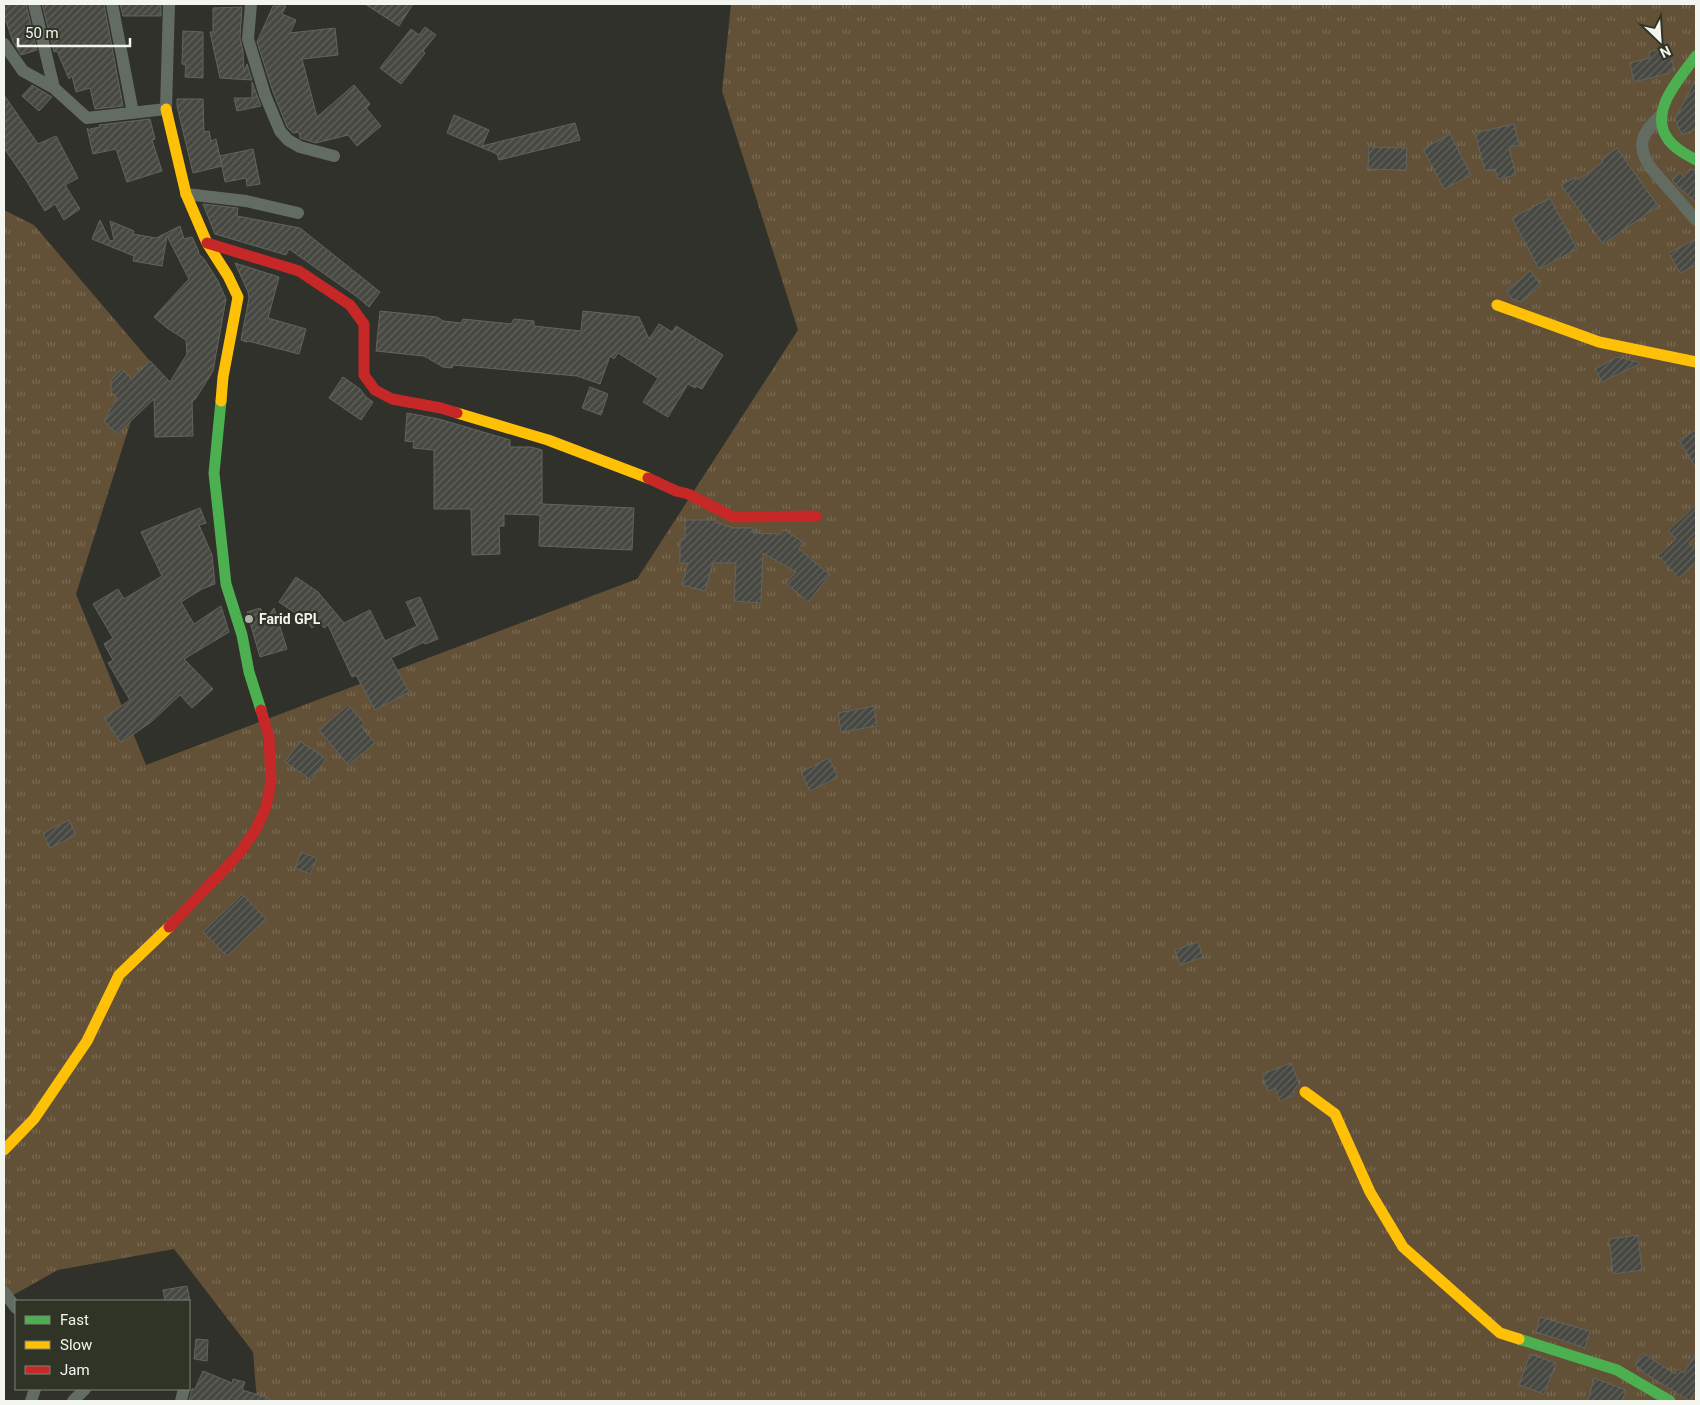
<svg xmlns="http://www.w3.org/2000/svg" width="1700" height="1405" font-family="Roboto,sans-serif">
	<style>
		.grass { fill: url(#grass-tufts) }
		.building { fill: url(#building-hatch); stroke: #63645e }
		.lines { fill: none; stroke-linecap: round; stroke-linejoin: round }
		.street { stroke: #636c62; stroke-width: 12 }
		.fast { stroke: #4caf50; stroke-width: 11 }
		.slow { stroke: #ffc107; stroke-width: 11 }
		.jam { stroke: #c62828; stroke-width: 11 }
		.poi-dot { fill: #aeb1a9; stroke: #303427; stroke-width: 2 }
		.labels { text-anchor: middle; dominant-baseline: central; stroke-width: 4.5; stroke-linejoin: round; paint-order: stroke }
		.poi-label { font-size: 14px; font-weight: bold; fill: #f3f6ee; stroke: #303427; text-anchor: start }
	</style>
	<defs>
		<pattern id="grass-tufts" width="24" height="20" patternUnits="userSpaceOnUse" patternTransform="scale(1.25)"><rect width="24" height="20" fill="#625136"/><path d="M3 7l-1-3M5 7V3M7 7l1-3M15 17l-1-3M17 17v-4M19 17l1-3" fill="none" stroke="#796b53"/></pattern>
		<pattern id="building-hatch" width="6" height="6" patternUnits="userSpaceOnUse" patternTransform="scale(1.25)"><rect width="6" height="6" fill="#474842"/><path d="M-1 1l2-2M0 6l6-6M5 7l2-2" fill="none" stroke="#62635e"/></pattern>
	</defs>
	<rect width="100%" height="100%" fill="#2f312a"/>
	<!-- grass -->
	<path class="grass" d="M731,4H1696V1401H257L253,1352L174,1249L58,1270L4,1300V210L34,225L150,361L76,594L146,765L637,579L798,330L722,91Z"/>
	<!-- building -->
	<path class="building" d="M4,4H26L37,50L21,55L13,42L6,21L4,22Z
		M42,4H104L123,106L95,109L90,88L76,92L72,76L69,79L57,51L54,52Z
		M120,4H161V16H123Z
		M365,4H413L399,26Z
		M273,6H286L282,14L296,20L290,33L335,28L338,55L302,59L317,117L354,85L370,104L366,108L381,126L357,146L348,135L316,143L303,139L300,138L299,132L293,133L287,127L273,92L257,42Z
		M242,7L240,38L243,51L244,72L247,64L252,80L220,78L210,32H213V8Z
		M425,27L436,35L423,51L425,53L401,84L380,68L411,29L419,35Z
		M183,31L203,32V78L185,77L186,65L182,64Z
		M1669,47L1674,68L1670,73L1634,82L1630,63L1650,58L1649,52Z
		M1696,79V129L1682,135L1675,119Z
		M252,82L261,106L237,111L234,98H252Z
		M32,85L52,97L39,111L22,96Z
		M4,95L38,144L56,136L78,178L65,185L80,209L64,220L55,204L45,211L26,180L4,148Z
		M177,99H203L204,132L209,131L211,141L216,139L222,166L193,173L177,106Z
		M454,115L489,130L482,146L575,123L580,140L499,160L497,154L447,133Z
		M150,119L155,139L152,140L162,171L127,182L116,149L93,154L87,128L92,132L90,129L100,127L99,125Z
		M1514,124L1519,145L1509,147L1516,175L1498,179L1495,169L1485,171L1475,133Z
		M1450,134L1471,175L1444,189L1423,149Z
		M1369,147L1407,148L1406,170L1368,169Z
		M1617,148L1658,206L1603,244L1561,185L1576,177L1578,180L1603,162L1601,159Z
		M253,149L260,184L247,186L246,178L225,182L220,156Z
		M1690,169L1696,171V202L1679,188L1672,180L1679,172L1684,177Z
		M1550,198L1577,249L1539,269L1512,218Z
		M203,204L238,208L237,216L300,228L380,292L369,307L356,296L289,249L286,255L215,234Z
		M100,220L110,241L114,240L110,221L134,231L133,234L156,238L180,226L184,239L192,237L199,252L198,253L204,259L218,281L226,299L213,371L196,398L192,402L193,436L155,437L154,399L117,434L104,421L117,398L111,392V380L122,369L132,379L150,361L170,382L187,354L186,340L167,328L154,317L189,279L167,236L162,266L133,261L134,256L92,239Z
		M1696,239V265L1680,273L1669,253Z
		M235,263L279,277L268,318L306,329L299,354L248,341L247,342L241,340L249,298L248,292Z
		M1530,271L1541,285L1521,302L1512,299L1506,291Z
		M380,311L437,317L443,321L461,323L463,319L511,324L514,319L534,321V326L581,331L583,311L639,317L649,339L659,324L672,332L676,326L723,355L702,389L696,386L695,388L688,384L668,417L643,402L658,378L618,353L614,359L610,356L600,384L577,376L453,365L452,368L443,367L424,356L376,351Z
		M1617,357L1638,362L1639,364L1602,382L1595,369Z
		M343,377L360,389L366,397L373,402L361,420L329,398Z
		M590,387L608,394L601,415L582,408Z
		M407,413L439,419L510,440V447H531L542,450V504L634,508L632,550L539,546L540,515L504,514V526H499L500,554L472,555L471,509H434V450L413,448L414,442L405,441Z
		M1696,430V468L1679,440Z
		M1696,505V537L1689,543L1696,550V562L1679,578L1658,556L1676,539L1668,531Z
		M200,508L206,523L199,525L212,555L215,584L202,589L181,602L194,624L221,606L229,632L184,659L213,689L192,708L180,695L151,722L121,743L104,718L130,700L108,663L113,660L104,644L113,638L93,604L118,589L124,599L162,576L141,532Z
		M685,520H713L718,523L733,528H753V533L781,534L784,530L803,542L799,549L830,575L808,602L786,583L796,572L763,553L761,603L734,601L736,563H713L705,591L682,585L688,563L680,564V539H685Z
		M296,577L318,592L344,623L370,610L385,641L417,626L406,602L420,597L438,639L425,644L424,642L391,658L409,692L375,710L356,675L352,677L328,625L324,628L319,622L312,628L308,622L279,602Z
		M260,608L262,611L259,612L263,624L274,608L287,649L260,657L247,612Z
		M348,705L364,723L361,726L375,743L348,765L319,730Z
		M874,706L877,726L841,732L838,713Z
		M300,741L326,759L311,780L285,762Z
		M829,758L838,777L810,791L801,772Z
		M69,820L76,835L50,848L43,833Z
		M301,852L317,858L310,874L295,868Z
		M242,894L266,919L227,956L203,932Z
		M1198,942L1203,957L1180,965L1175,950Z
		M1291,1063L1299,1083L1294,1090V1095L1280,1101L1275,1088L1268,1091L1262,1074Z
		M1638,1235L1642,1270L1613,1274L1609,1239Z
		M187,1286L190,1301H165L163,1290Z
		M1540,1317L1590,1331L1585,1348L1536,1332Z
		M196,1339L208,1340L207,1361L194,1359Z
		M1643,1353L1675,1374L1678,1369L1684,1373L1696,1353V1390L1690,1401L1641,1371L1642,1370L1635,1365Z
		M1530,1354L1556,1363L1544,1394L1519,1385Z
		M203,1371L232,1383L233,1379L245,1382L242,1390L269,1398V1401H189L192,1389H195Z
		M1594,1378L1626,1390L1622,1401H1588Z"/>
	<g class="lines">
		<!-- street -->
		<path class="street" d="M34,4L54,88
			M112,4L133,113
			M251,4L248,39L265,95L280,131L288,140L300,147L334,156
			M4,44L23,71L54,88L87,118L166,109L169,4
			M1661,115C1643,133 1635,143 1650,167L1696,220
			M186,194L246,201L298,213
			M4,1292L16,1308
			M31,1401L35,1389
			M73,1401L85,1389
			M181,1401L184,1389"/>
		<!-- fast -->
		<path class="fast" d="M1696,56C1681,77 1650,109 1666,136C1672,147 1685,154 1696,160
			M221,401L214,473L226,584L242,635L249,672L261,710
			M1519,1339L1617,1370L1670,1401"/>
		<!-- slow -->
		<path class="slow" d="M166,109L186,194L207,243L228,276L238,297L223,377L221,401
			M1497,305L1599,342L1696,362
			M457,413L548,440L648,478
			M1305,1092L1335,1114L1370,1192L1403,1247L1500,1333L1519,1339
			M4,1150L34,1119L87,1041L119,975L169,927"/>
		<!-- jam -->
		<path class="jam" d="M207,243L299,271L350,305L364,324V375L375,390L392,399L441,408L457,413
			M648,478L676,491L688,494L733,517L816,516
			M169,927L238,855L255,831L266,807L271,782L269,737L261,710"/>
	</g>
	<!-- markers -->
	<circle class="poi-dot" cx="249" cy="619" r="5"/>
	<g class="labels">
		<!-- poi labels -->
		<g class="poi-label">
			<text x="259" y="619">Farid GPL</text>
		</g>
	</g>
	<!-- border -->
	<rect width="1700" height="1405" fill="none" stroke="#f3f6ee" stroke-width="10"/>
	<!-- legend -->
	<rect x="15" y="1300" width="175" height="90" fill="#303427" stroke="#7e8277"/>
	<rect x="25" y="1316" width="25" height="8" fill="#4caf50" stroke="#7e8277"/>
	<text x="60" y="1325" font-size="15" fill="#f3f6ee">Fast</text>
	<rect x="25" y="1341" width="25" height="8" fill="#ffc107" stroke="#7e8277"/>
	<text x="60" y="1350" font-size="15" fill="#f3f6ee">Slow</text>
	<rect x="25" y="1366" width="25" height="8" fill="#c62828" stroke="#7e8277"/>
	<text x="60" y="1375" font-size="15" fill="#f3f6ee">Jam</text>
	<!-- north arrow -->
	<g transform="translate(1660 40) rotate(155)" stroke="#303427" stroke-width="4" paint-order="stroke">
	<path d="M0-4L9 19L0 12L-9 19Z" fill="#f3f6ee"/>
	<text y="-8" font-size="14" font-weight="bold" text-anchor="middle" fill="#f3f6ee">N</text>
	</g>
	<!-- scale -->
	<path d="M18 38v8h112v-8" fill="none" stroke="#f3f6ee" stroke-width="2.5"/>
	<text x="25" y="38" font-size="15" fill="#f3f6ee" stroke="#303427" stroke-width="4" paint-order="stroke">50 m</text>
</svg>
